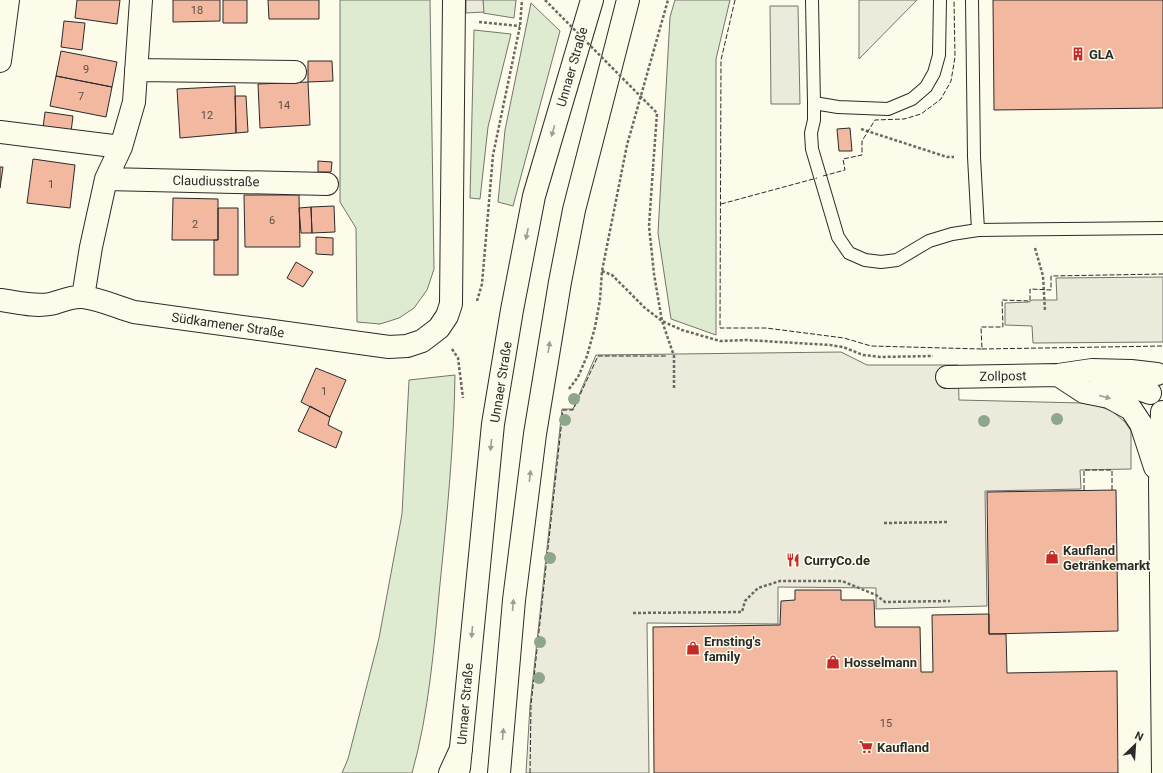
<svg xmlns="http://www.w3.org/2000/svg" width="1163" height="773" font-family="Roboto,sans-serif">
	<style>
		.green { fill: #deebd1; stroke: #74746e }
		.parking { fill: #eceadb; stroke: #74746e }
		.building { fill: #f2b8a0; stroke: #2b2b2b }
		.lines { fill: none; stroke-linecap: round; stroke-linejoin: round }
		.service-casing { stroke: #2b2b2b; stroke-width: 14 }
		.minor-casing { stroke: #2b2b2b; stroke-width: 24 }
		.primary-casing { stroke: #2b2b2b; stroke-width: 24 }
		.motorway-casing { stroke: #2b2b2b; stroke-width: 24 }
		.path { stroke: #6a6964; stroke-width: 2.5; stroke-dasharray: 3 2; stroke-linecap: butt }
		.service { stroke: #fdfbea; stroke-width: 12 }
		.minor { stroke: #fdfbea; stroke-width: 22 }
		.primary { stroke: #fdfbea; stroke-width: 22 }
		.motorway { stroke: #fdfbea; stroke-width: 22 }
		.path-bridge { stroke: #6a6964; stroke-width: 2.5; stroke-dasharray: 3 2; stroke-linecap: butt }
		.fence { stroke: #2b2b2b; stroke-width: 1; stroke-dasharray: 5 2; stroke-linecap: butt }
		.tree { fill: #8ea78a }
		.oneway { fill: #9e9d94 }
		.labels { text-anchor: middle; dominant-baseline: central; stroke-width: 3; stroke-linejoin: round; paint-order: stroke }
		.number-label { font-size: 11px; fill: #5d4e48 }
		.poi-label { font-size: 13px; font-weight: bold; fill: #2b2b2b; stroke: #fdfbea; text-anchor: start }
		.street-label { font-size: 13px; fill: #2b2b2b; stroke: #fdfbea }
	</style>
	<rect width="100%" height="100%" fill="#fdfbea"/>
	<!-- green -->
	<path class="green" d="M340,0H430L434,269L427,290L414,308L399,318L380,324L357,322L356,228L340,202Z
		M483,0H516L514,18L483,13Z
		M675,0H730L716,59V335L671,319L658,233L670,17Z
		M531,3L560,31L513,206L498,202L505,130Z
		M474,30L511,34L488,127L480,199L470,198Z
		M455,375C454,445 447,515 440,584C434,647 429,713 412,773H342L348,759L379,638L402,514L409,380Z"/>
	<!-- parking -->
	<path class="parking" d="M466,0H483L484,12L466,13Z
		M859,0H917L859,59Z
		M770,6H798L800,104H771Z
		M1163,277V342L1033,343L1032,326L1005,325V303L1029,302L1032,300H1057L1056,278Z
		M841,352L867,365H958L959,400L1082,403L1096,405L1112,411L1125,422L1131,431V469L1080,470L1081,489L985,491L987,606L876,609V588L778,587V624L647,623L649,773H526L530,706L562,409H573L596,355Z"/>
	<!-- building -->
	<path class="building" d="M77,0H120L117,24L75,18Z
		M173,0H220V21L173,22Z
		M223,0H247V23H223Z
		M268,0H319V19H269Z
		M993,0H1163V108L994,110Z
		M64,21L85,23L82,50L61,47Z
		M61,51L117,62L112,87L56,76Z
		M308,61H332L333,81L308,82Z
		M56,76L112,87L106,117L50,106Z
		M308,82L310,125L260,128L258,84Z
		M235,86L236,133L180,138L177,89Z
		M235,96H246L248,132L236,133Z
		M45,112L73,116L71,132L43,128Z
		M850,128L852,151H839L837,129Z
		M33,159L75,165L70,208L27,203Z
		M318,161L332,162L331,172H318Z
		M0,167H3L0,188Z
		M244,195H299L300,247H245Z
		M173,198L218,199V240H172Z
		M334,206L335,232L312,233L311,207Z
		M311,207L312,233H301L299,208Z
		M218,208H238V275H214V240H218Z
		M316,237L333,238V255L316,254Z
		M296,262L313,272L303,287L287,278Z
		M316,368L346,380L330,417L301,402Z
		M310,406L330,417L328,425L342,432L336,448L298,431Z
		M1116,490L1118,631L989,634L987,492Z
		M795,590H841V600H874L875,627H920L921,672H933L932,615L989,614V634H1006L1007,673L1117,671L1118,773H654L653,627L780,625L781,601L795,600Z"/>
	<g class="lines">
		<!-- service casing -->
		<g class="service-casing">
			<path id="service" d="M812,0L814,103L838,107L888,109L912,99L926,87L934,73L939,55L940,0
				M972,0L974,157L978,230L1163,228
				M814,103V120L811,133L812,149L838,237L849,253L865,260L881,262L897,260L929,241L952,234L978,230"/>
		</g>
		<!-- minor casing -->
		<g class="minor-casing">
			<path id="minor" d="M0,61L8,0
				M136,70L295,72
				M0,132L121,147
				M106,179L327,184
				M83,297L91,247L106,179L121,147L134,102L141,0
				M0,300C16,302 34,307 50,304C62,302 68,296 83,297C100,299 117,307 134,312L389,347L407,346L422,341L439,328L447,316L451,304L454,0
				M1058,375L1084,392L1109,397L1131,409L1141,424L1155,467
				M947,377L1058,375L1092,370L1131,371L1157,374
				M1101,381L1125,384L1150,393
				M1162,412L1160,481L1163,773"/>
		</g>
		<!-- primary casing -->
		<g class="primary-casing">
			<path id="primary" d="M459,768L493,424L512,310L534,196L592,0
				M499,773L514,600L535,434L560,282L574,210L628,0"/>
		</g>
		<!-- motorway casing -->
		<g class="motorway-casing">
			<path id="motorway" d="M450,773L461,749"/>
		</g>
		<!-- path -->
		<path class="path" d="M479,22L520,26
			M861,129L947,157H954
			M653,168L649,226L654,274L662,321L674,356V390
			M1035,248L1043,276L1045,311
			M602,271L612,275L645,308L662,321L682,330L720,341L746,340L830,345L843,347L863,355L881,357L933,356
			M477,301L482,284L493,155L520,26L522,0
			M452,349L458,358L463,398
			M569,389L578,377L587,356L595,327L600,300L602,271L627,145L668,0
			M884,523L949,522
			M633,613L742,612L745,601L758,588L780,581H842L876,595L885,602L950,601"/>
		<!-- service -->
		<use href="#service" class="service"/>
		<!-- minor -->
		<use href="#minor" class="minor"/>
		<!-- primary -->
		<use href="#primary" class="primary"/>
		<!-- motorway -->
		<use href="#motorway" class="motorway"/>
		<!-- path-bridge -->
		<path class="path-bridge" d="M545,0L657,113L653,168"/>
		<!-- fence -->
		<path class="fence" d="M735,0L721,60L720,328H766L844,338L871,346L982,349L981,327H1003L1002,300L1030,301V289L1051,290V276L1163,274
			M823,176L845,170L843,159L862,155V141L875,120L904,119L921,114L941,99L951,81L955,57L954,0
			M721,204L817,178
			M982,349L1163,346
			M1084,490V470H1112V490
			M530,773L531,705L563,410H573L598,356H667"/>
	</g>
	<!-- trees -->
	<g class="tree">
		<circle cx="574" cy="399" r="6"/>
		<circle cx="1057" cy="419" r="6"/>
		<circle cx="565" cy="420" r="6"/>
		<circle cx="984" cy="421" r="6"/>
		<circle cx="550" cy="558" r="6"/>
		<circle cx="540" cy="642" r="6"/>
		<circle cx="539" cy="678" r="6"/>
	</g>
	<!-- one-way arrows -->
	<defs><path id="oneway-solid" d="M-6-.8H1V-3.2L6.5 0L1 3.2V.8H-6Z"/></defs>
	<g class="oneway">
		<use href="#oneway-solid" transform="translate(553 131) rotate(106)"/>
		<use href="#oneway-solid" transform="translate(527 234) rotate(101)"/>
		<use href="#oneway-solid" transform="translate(549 347) rotate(-81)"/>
		<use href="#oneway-solid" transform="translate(1105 397) rotate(15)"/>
		<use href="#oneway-solid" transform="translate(491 445) rotate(96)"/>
		<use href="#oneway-solid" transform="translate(530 476) rotate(-83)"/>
		<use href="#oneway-solid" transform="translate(513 605) rotate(-85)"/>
		<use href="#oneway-solid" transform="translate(472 632) rotate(95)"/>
		<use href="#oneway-solid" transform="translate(503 734) rotate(-85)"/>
	</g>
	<!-- icons -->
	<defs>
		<g id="building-bare" transform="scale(1.08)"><path d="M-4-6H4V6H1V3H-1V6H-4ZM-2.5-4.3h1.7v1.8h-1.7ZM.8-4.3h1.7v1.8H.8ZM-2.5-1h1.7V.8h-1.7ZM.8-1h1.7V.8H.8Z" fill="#c62828" stroke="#fdfbea" stroke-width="2.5" paint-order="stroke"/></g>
		<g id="shop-bare" transform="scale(1.08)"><path d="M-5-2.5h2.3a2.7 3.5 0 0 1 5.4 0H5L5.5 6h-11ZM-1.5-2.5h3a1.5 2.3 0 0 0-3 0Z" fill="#c62828" stroke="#fdfbea" stroke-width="2.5" paint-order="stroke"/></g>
		<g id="restaurant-bare" transform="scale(1.08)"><path d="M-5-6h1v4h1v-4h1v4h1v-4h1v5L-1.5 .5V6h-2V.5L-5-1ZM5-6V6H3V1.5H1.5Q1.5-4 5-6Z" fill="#c62828" stroke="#fdfbea" stroke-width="2.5" paint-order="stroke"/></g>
		<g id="supermarket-bare" transform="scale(1.08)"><path d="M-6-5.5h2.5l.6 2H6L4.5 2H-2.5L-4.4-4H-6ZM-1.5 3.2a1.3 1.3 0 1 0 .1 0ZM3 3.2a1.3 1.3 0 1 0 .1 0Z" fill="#c62828" stroke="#fdfbea" stroke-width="2.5" paint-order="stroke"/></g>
	</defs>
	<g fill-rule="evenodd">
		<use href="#building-bare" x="1078" y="54"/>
		<use href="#shop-bare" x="1052" y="557"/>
		<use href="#restaurant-bare" x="793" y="560"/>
		<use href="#shop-bare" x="693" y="648"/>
		<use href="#shop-bare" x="833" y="662"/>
		<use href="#supermarket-bare" x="866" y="747"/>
	</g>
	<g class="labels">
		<!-- number labels -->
		<g class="number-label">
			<text x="197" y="10">18</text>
			<text x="86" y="69">9</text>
			<text x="81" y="96">7</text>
			<text x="284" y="105">14</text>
			<text x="207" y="115">12</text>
			<text x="51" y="184">1</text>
			<text x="272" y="220">6</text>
			<text x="195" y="224">2</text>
			<text x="324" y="391">1</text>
			<text x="886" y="723">15</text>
		</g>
		<!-- poi labels -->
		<g class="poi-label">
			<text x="1089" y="54">GLA</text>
			<text x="1063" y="550">Kaufland<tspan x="1063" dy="15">Getränkemarkt</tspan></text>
			<text x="804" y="560">CurryCo.de</text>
			<text x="704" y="641">Ernsting's<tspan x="704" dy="15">family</tspan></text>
			<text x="844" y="662">Hosselmann</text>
			<text x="877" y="747">Kaufland</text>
		</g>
		<!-- street labels -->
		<g class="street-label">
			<text transform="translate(572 67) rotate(-74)">Unnaer Straße</text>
			<text transform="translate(216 181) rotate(1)">Claudiusstraße</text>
			<text transform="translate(228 325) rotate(8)">Südkamener Straße</text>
			<text transform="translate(1003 376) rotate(-1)">Zollpost</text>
			<text transform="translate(501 382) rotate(-81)">Unnaer Straße</text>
			<text transform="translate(465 704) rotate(-85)">Unnaer Straße</text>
		</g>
	</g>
	<!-- north arrow -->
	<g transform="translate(1135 745) rotate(25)" stroke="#fdfbea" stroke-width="3" paint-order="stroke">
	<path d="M0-3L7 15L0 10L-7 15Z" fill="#2b2b2b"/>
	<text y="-6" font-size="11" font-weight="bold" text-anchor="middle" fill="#2b2b2b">N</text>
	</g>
</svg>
